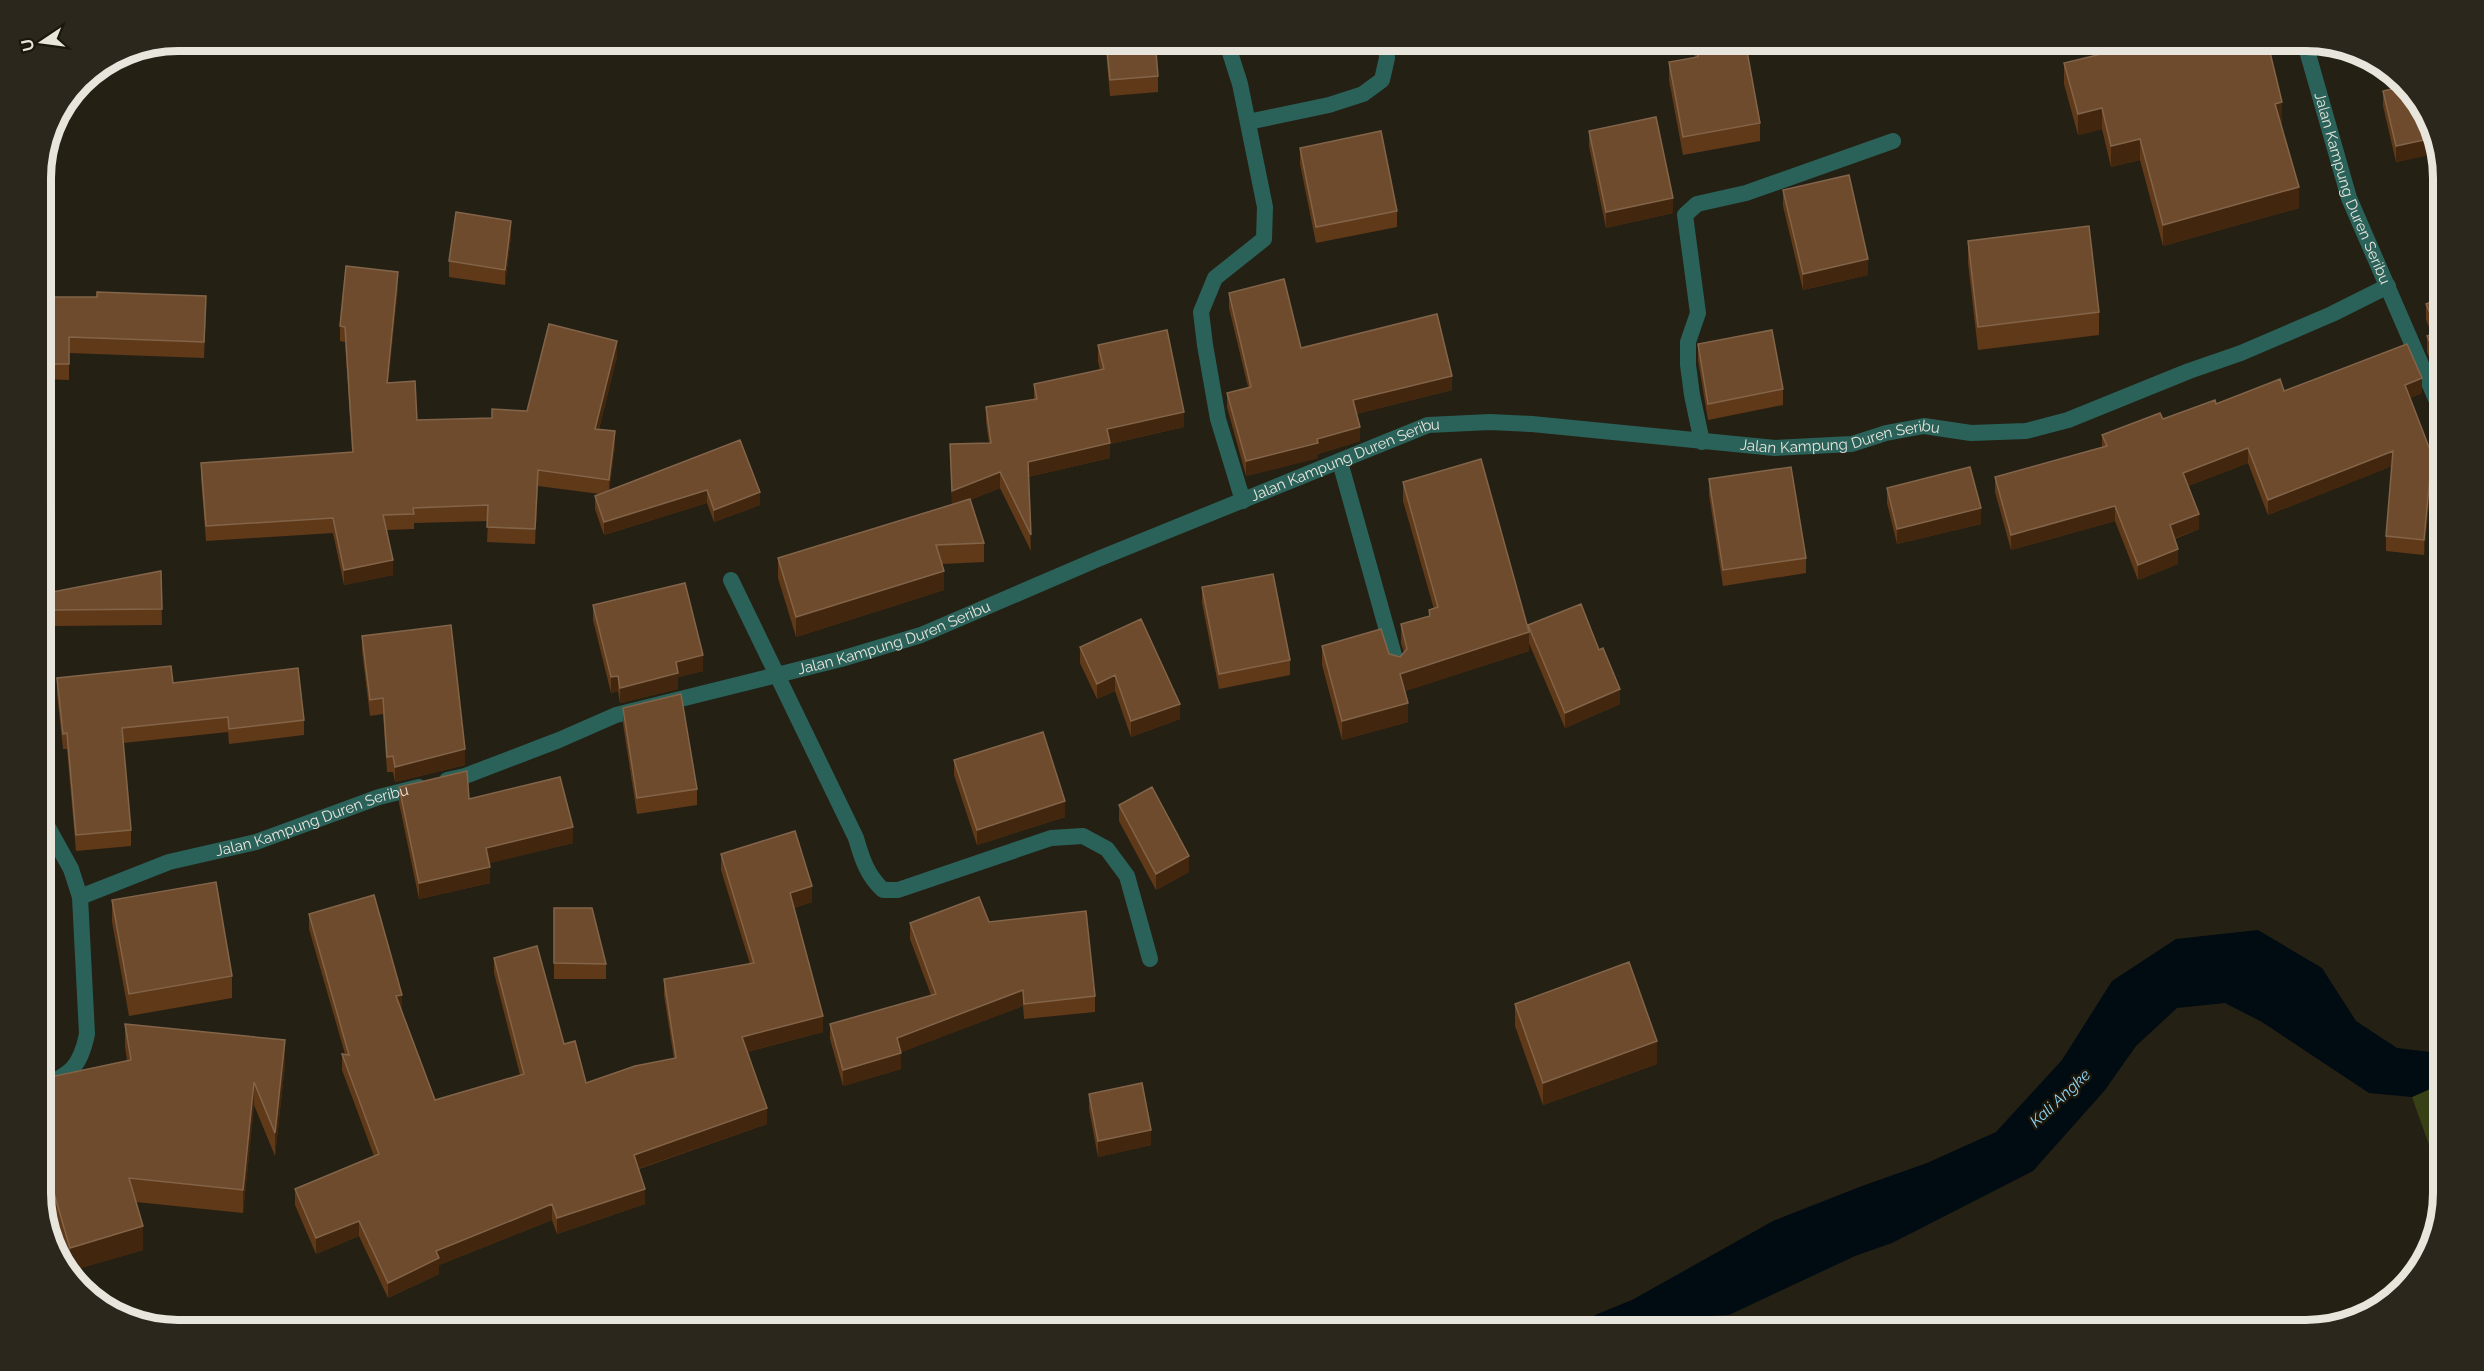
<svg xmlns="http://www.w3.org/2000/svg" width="2484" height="1371" font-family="Raleway,sans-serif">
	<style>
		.green { fill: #384116 }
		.water { fill: #000b12 }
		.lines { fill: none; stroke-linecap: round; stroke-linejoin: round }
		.minor { stroke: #2a6259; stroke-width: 16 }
		.wall { fill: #603919 }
		.shaded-wall { fill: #42270e }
		.building { fill: #6f4b2e; stroke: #826449; stroke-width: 1.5 }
		.labels { text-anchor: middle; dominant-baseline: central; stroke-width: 5; stroke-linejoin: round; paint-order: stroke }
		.street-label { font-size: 15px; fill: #e8e5dd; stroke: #1c170b }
		.water-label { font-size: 16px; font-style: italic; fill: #90d6f8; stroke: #1c170b }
		.rim { fill: none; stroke: #e8e5dd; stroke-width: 8 }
	</style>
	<rect width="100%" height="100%" fill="#252014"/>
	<!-- green -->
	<path class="green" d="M2443,1083V1184L2412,1097Z"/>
	<!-- water -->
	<path class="water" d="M2258,930L2322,968L2356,1021L2397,1048L2430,1052L2443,1037V1083L2412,1097L2369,1093L2262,1022L2225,1003L2177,1008L2136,1046L2105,1090L2033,1171L1892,1243L1855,1256L1729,1315L1706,1316L1687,1330H1585L1595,1315L1632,1300L1773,1221L1862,1186L1927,1163L1996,1132L2062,1060L2112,981L2176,939Z"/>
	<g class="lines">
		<!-- minor -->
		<g class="minor">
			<path d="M1226,40L1240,84L1265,207L1264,239L1215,278L1201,312L1205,345L1218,419L1243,501"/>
			<path id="s1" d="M2304,40L2349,198L2443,415"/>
			<path d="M1248,122L1329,105L1363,94L1382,80L1387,58L1386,40"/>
			<path d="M1702,442L1692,395L1688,365V342L1698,313L1685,215L1697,204L1746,193L1893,141"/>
			<path d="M1340,462L1397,666"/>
			<path d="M731,580L856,838C862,859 867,875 883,890H898L1051,838L1083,836L1107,849L1127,876L1150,959"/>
			<path id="s2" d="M447,780L465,776L559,740L616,715L841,659L921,635L1098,559L1428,425L1490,422L1532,424L1775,448L1852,444L1886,433L1924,426L1971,433L2026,431L2068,420L2189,371L2241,353L2332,314L2388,286"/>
			<path id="s3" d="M41,815L71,869L80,897L169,862L256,842L379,797L419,787"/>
			<path d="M41,1088C71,1073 80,1068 87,1034L80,897"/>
		</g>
	</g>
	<!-- wall -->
	<path class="wall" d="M1105,40H1155L1158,76V92L1110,96Z
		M1692,40H1761V50L1747,53L1760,123V141L1683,155L1669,80V62L1695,58Z
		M2103,40H2267L2282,123H2281L2299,208L2163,246L2140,160L2111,167L2102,129L2078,135L2064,84V63L2106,53Z
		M2383,91L2421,102L2438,153L2396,162L2383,106Z
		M1589,131L1673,213L1606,228L1589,146Z
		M1300,148L1397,211V227L1316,243L1300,164Z
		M1783,190L1868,275L1803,290L1783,206Z
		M511,236L505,285L449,277V261Z
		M1968,241L2099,312V335L1978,350L1968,263Z
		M398,287L388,383L417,420L492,418L527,411L617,356L599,429L615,446L609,490L740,440L760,505L714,522L707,503L604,535L595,509V496L600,494L538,486L535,544L487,542L488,521L414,523V529L387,530L393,575L344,585L333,533L206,541L201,479V463L352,452L345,342L340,341V326Z
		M1229,293L1301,348L1452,390L1356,414L1360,441L1318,454V458L1246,476L1227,407V393L1248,387L1229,308Z
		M41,297H97L206,311L204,358L69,353V380L41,379Z
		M2443,297L2441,385L2427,352V336L2432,334L2426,320V304Z
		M1698,344L1783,389V405L1708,420L1698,360Z
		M1098,345L1184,427L1110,444V458L1028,477L1031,551L1000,488L970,500L984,543V562L942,564L944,590L796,637L778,578V558L952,505L950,444L989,443L986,422V407L1034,400V384L1100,370L1098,361Z
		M2284,391L2422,393L2410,398L2432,470L2424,555L2386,551V536L2392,466L2268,515L2248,463L2188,486L2199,529L2175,539L2178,564L2138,580L2115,521L2011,550L1995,492V477L2102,447V435L2216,404Z
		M1709,479L1806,558V573L1723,586L1709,495Z
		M1403,482L1528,628V625L1620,704L1565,728L1529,643V651L1405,691L1408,722L1342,740L1322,665V646L1389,654L1400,657L1404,653L1401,643V624L1429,616V610L1434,609L1403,501Z
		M1887,488L1981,524L1897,544L1887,503Z
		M161,571L162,625L54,626L52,608V592Z
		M1202,587L1290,660V675L1219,689L1202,603Z
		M593,605L703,671L678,677V689L620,703L618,691L611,693L593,620Z
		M362,636L465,765L395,782L393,772H387L383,714L370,716L362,651Z
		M1080,647L1180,719L1131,737L1115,691L1097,699L1080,663Z
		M57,678L173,683L304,720V735L229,744L228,732L123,743L131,830V846L76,851L67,749H63L57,694Z
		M623,708L697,789V805L637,814L623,724Z
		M954,760L1065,817L977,845L954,775Z
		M399,787L469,799L573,843L489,863L490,883L419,899L399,803Z
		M1119,805L1189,872L1156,890L1119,821Z
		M721,854L812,902L794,908L823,1032L747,1052L767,1124L639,1169L645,1204L557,1234L552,1220L439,1265V1274L388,1298L359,1236L316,1254L295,1205V1189L374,1156L342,1070V1054H345L309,929V914L402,1010H401L435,1100L520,1075L494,973V958L564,1044L586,1083L674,1059L664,995V979L750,964L721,870Z
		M112,900L232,976V998L129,1016L112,922Z
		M554,908L606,964V979H554Z
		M989,922L1095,996V1012L1024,1019L1023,1006L901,1052V1069L843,1086L830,1039V1024L931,995L910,939V923Z
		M41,948L54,1009V1024L41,1026Z
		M1515,1004L1657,1064L1543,1105L1515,1026Z
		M125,1024L285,1064L275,1156L254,1105L243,1213L136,1202L143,1250L70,1271L41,1173V1079L127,1060L125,1047Z
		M1089,1094L1151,1145L1098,1157L1089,1109Z"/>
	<!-- shaded-wall -->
	<path class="shaded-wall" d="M2282,102V123L2275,125V104Z
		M2102,108V129L2078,135V114Z
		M2433,138L2438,153L2396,162V146Z
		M2140,139V160L2111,167V146Z
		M2299,187V208L2163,246V225Z
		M1673,198V213L1606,228V212Z
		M511,221V236L505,285V270Z
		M1868,259V275L1803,290V274Z
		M398,272V287L387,398V383Z
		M617,341V356L595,444V429Z
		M2443,368V384L2441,385V369Z
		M1452,376V390L1353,415V400Z
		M2422,378V393L2405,400V385Z
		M1184,412V427L1110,444V458L1028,477V462L1107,429Z
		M1360,427V441L1318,454V458L1246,476V461Z
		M615,431V446L609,495V480Z
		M2248,448V463L2183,488V473Z
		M2393,451V466L2268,515V500Z
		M2432,455V470L2424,555V540Z
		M538,470V486L535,544V529Z
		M1000,472V488L952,507V491Z
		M707,490V503L604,535V522Z
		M760,492V505L714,522V510Z
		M2115,506V521L2011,550V535Z
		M1981,508V524L1897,544V529Z
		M2199,514V529L2170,540V525Z
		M2178,549V564L2138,580V565Z
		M393,560V575L344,585V570Z
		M944,571V590L796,637V617Z
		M1529,632V651L1400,693V674Z
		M703,655V671L678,677V689L620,703V688L676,662Z
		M1115,675V691L1097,699V684Z
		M618,676V691L611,693V677Z
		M1620,689V704L1565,728V713Z
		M1408,703V722L1342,740V721Z
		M1180,704V719L1131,737V721Z
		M465,749V765L395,782V767Z
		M1065,801V817L977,845V830Z
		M573,827V843L486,864V848Z
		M1189,856V872L1156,890V874Z
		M490,867V883L419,899V883Z
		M812,886V902L790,909V893Z
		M1023,990V1006L897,1054V1038Z
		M402,995V1010L396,1012V996Z
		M823,1016V1032L742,1053V1037Z
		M285,1040V1064L275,1156V1133Z
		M1657,1041V1064L1543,1105V1083Z
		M901,1053V1069L843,1086V1070Z
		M254,1082V1105L243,1213V1190Z
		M767,1108V1124L634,1170V1155Z
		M1151,1130V1145L1098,1157V1141Z
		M645,1189V1204L557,1234V1218Z
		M552,1204V1220L439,1265V1274L388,1298V1283L436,1251Z
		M359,1221V1236L316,1254V1238Z
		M143,1226V1250L70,1271V1248Z"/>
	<!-- building -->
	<path class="building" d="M1106,40H1155L1158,76L1110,80Z
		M1695,40H1745L1760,123L1683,137L1669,62L1698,57Z
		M2107,40H2267L2282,102L2275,104L2299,187L2163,225L2140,139L2111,146L2102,108L2078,114L2064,63L2110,52Z
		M2404,86L2421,102L2433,138L2396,146L2383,91Z
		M1656,117L1673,198L1606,212L1589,131Z
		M1381,131L1397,211L1316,227L1300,148Z
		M1849,175L1868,259L1803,274L1783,190Z
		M456,212L511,221L505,270L449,261Z
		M2089,226L2099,312L1978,327L1968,241Z
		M346,266L398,272L387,383L415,381L417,420L492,418V409L527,411L549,324L617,341L595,429L615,431L609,480L538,470L535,529L487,527L488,505L413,508L414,514L383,515L393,560L344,570L333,518L206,526L201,463L353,452L345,327L340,326Z
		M1284,279L1301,348L1437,314L1452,376L1353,400L1360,427L1317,439L1318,443L1246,461L1227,393L1251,387L1229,293Z
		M97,292L206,296L204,342L69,337V364H41V297H97Z
		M2443,297V368L2441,369L2427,336L2438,332L2426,304Z
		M1167,330L1184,412L1107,429L1110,443L1028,462L1031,535L1000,472L952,491L950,444L991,443L986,407L1037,399L1034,384L1104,369L1098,345Z
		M1772,330L1783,389L1708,404L1698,344Z
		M2407,344L2422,378L2405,385L2432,455L2424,540L2386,536L2393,451L2268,500L2248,448L2183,473L2199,514L2170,525L2178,549L2138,565L2115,506L2011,535L1995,477L2107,446L2102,435L2160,413L2163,419L2215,400L2216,404L2280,379L2284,391Z
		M740,440L760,492L714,510L707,490L604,522L595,496Z
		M1481,459L1529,632L1400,674L1408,703L1342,721L1322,646L1381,629L1389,654L1400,657L1407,649L1401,624L1430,616L1429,610L1438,607L1403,482Z
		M1791,467L1806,558L1723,570L1709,479Z
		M1970,467L1981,508L1897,529L1887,488Z
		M970,499L984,543L936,545L944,571L796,617L778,558Z
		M161,571L162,609L54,610L52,592Z
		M1273,574L1290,660L1219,674L1202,587Z
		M685,583L703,655L676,662L678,673L620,688L618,676L611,677L593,605Z
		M1581,604L1599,650L1603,648L1620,689L1565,713L1528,625Z
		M1141,619L1180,704L1131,721L1115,675L1097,684L1080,647Z
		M451,625L465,749L395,767L393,756L387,757L383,698L370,700L362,636Z
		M171,666L173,683L298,668L304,720L229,729L228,717L122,728L131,830L76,835L67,733L63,734L57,678Z
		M681,694L697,789L637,798L623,708Z
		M1043,732L1065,801L977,830L954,760Z
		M467,771L469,799L560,777L573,827L486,848L490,867L419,883L399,787Z
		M1152,787L1189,856L1156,874L1119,805Z
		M795,831L812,886L790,893L823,1016L742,1037L767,1108L634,1155L645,1189L557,1218L552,1204L436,1251L439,1258L388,1283L359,1221L316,1238L295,1189L379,1154L342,1054L349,1055L309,914L374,895L402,995L396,996L435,1100L524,1074L494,958L537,946L564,1044L575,1041L586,1083L635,1066L676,1058L664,979L754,963L721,854Z
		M216,882L232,976L129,994L112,900Z
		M979,897L989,922L1086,911L1095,996L1024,1004L1023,990L897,1038L901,1053L843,1070L830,1024L936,994L910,923Z
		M554,908H592L606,964L554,963Z
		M41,948H45L54,1009L41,1011Z
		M1629,962L1657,1041L1543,1083L1515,1004Z
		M125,1024L285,1040L275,1133L254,1082L243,1190L129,1178L143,1226L70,1248L41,1149V1079L131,1060Z
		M1142,1083L1151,1130L1098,1141L1089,1094Z"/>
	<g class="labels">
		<!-- street labels -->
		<g class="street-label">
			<text stroke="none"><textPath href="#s1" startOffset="156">Jalan Kampung Duren Seribu</textPath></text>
			<text stroke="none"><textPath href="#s2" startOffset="1460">Jalan Kampung Duren Seribu</textPath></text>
			<text stroke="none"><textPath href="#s2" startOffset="956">Jalan Kampung Duren Seribu</textPath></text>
			<text stroke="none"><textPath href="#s2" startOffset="470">Jalan Kampung Duren Seribu</textPath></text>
			<text stroke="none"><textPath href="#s3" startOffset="336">Jalan Kampung Duren Seribu</textPath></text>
		</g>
		<!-- water labels -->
		<g class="water-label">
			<text transform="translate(2060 1098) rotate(-43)">Kali Angke</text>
		</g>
	</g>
	<!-- crop -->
	<path d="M0 0H2484V1371H0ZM178 51H2306A127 127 0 0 1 2433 178V1193A127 127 0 0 1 2306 1320H178A127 127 0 0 1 51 1193V178A127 127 0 0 1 178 51Z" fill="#2c271c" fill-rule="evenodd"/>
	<path class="rim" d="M178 51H2306A127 127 0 0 1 2433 178V1193A127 127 0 0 1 2306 1320H178A127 127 0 0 1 51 1193V178A127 127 0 0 1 178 51Z"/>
	<!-- north arrow -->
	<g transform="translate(42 42) rotate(257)" stroke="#1c170b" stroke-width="4.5" paint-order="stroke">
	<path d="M0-4.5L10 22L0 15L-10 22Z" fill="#e8e5dd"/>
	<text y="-9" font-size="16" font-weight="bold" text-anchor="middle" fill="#e8e5dd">U</text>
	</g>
</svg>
